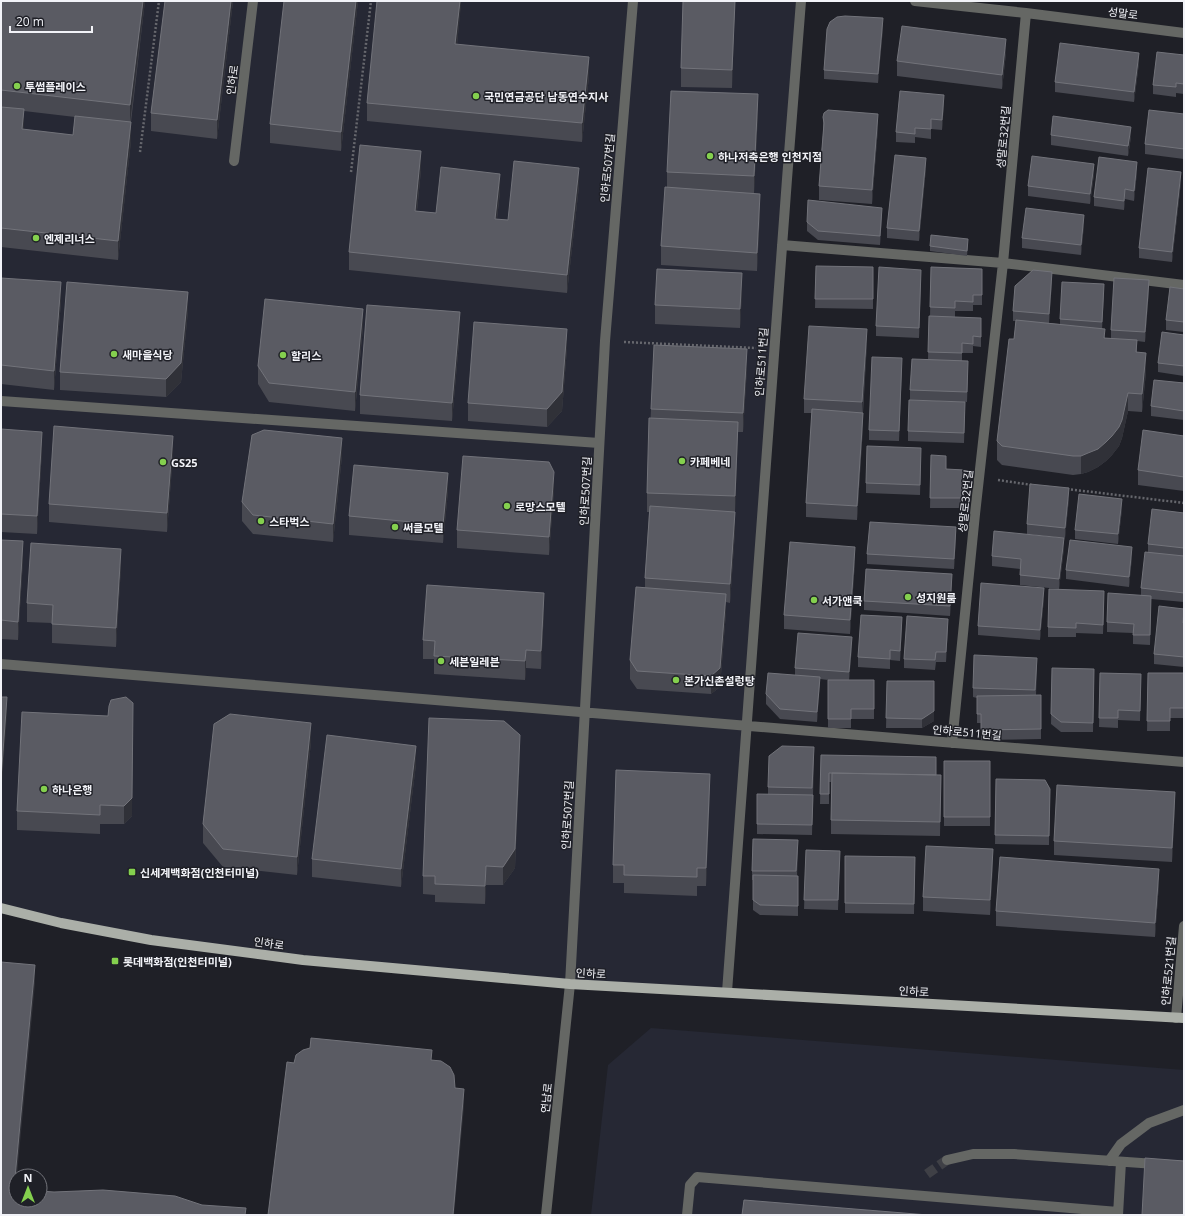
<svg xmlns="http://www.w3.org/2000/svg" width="1185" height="1216" font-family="'Open Sans','Noto Sans KR',sans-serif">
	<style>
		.built { fill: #262834 }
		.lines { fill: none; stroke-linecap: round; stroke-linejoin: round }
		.minor-tunnel { stroke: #3f4046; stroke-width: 10; stroke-dasharray: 10 5; stroke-linecap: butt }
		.path { stroke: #66676d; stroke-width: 2.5; stroke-dasharray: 2 2; stroke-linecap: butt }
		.minor { stroke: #656764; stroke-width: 10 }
		.major { stroke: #abafa8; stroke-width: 10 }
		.wall { fill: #484951; fill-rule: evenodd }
		.shaded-wall { fill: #303138 }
		.building { fill: #5a5b63; stroke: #72737a }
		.poi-dot { fill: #84d04e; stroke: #1f2027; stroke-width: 1.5 }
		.labels { text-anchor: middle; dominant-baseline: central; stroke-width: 3; stroke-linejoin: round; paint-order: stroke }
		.street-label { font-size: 11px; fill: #f2f3f8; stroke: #1f2027 }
		.poi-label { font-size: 11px; font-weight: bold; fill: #f2f3f8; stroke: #1f2027; text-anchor: start }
	</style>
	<rect width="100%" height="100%" fill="#1f2027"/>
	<!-- built -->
	<path class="built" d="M1,1H800L727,992L570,984L151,940L1,908Z
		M651,1028L1184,1070V1215H591L608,1065Z"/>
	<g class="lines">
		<!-- minor-tunnel -->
		<path class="minor-tunnel" d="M927,1174L947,1160"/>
		<!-- path -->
		<path class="path" d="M140,152L159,1
			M351,172L371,1
			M624,342L756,348
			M998,480L1032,485
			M1067,489L1184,503"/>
		<!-- minor -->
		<path class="minor" d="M915,1L1026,13L1184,33
			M234,161L253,1
			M782,245L1003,263L1184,285
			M1,401L599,443
			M1,664L1184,762
			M952,743L975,514L1003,263L1026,13
			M727,992L787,179L801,1
			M1176,1018L1184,926
			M947,1160L973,1154H1014L1184,1166
			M1109,1161L1121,1144L1149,1123L1184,1110
			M546,1215L570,984L605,341L633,1
			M687,1215L690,1185L697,1177L1118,1212
			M1118,1215L1121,1162"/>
		<!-- major -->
		<path class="major" d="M1,908L61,923L151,940L303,960L570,984L1184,1018"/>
	</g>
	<!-- wall -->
	<path class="wall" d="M1,1H145L131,122V141L118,260L1,247ZM24,111L75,117L73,135L24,130Z
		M165,1H233L217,139L151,131V113Z
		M358,1L341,151L270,143V124Z
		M461,1L457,45L589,76L582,142L367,121V103Z
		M735,1L732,88L681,87V68Z
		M883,28L878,83L824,79V70Z
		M1006,53L1002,89L897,76V61Z
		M1184,55V94L1176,93V97L1153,94V85Z
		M1139,63L1134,102L1055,92V82Z
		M944,104L942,130L931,129V139L915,137V143L896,142V132Z
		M758,113L754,193L760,212L757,271L661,265V246L667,188V172Z
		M1184,114V159L1145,154V144Z
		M823,117L878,128L872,204L819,200V186L823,133Z
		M1051,135L1131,137L1128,156L1051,145Z
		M926,168L919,241L887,238V228Z
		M421,170L417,211L436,213L500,192L497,219L508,220L579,186L567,293L349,270V252Z
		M1137,172L1134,201L1125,199L1124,210L1094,206V197Z
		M1094,174L1090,204L1028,196V186Z
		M1181,182L1172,262L1139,258V248Z
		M882,217L880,245L818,240L807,231V222Z
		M1084,225L1081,255L1022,248V238Z
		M968,244L967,256L930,251V246Z
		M816,266L873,267V309L815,308Z
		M931,267L982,269V305H973V311H955V317L981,328V347L973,346V353H962V361L968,371L967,402L910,400V390L928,359L929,316L930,317Z
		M1,278L61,301L54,390L1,384Z
		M921,279L919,338L876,336V326Z
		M1052,282L1049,323L1060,324V319L1104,294L1102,328L1105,338H1111V330L1149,290L1145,342L1137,341V352L1146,372L1142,412L1128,411L1122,438L1119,446L1112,455L1106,461L1098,467L1088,472L1081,474L1073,475L1002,465L997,460V441L1014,339L1016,321H1013V311Z
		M1184,289V332L1166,330V320Z
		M742,292L740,328L655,324V305Z
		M188,311L181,382L166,397L60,390V372Z
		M363,327L355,411L269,402L258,384V366Z
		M460,331L452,421L360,414V395Z
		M1184,335V376L1158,372V363Z
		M867,343L863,413V427L857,520L806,517V503L812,413H804V399Z
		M567,348L562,411L547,427L468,421V403Z
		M747,368L743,432H738L735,512V531L730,603L726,602V612L720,687L711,694L637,689L630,679V660L645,587V578L649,512H647V493L651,409Z
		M902,368L899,441L869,440V430Z
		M1184,383V420L1151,416V406Z
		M965,412L964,443L908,441V431Z
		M1,429L42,450L37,534L1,532Z
		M1184,436V491L1138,485V470Z
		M173,454L167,532L49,522V504Z
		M931,455L946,469L964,470L963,508H930Z
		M342,456L333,542L253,534L242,521V502Z
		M921,457L920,495L866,493V483Z
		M554,490L549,555L457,548V530Z
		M448,491L443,543L349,535V516Z
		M1069,498L1065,538L1027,534V524Z
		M1122,509L1118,544L1075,539V530Z
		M1184,513V602L1151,599L1150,645L1133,644V633L1107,632V622L1141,595V588L1148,552V544Z
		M956,537L954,569L867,564V554Z
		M1,540L23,560L18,640L1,639Z
		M1064,548L1059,589L1020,585V569L992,566V556Z
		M1132,557L1129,587L1066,579V570Z
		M855,561L850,634L784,629V615Z
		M121,567L116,647L52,643V623L27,622V603Z
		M952,584L950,616L864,610V601Z
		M1044,598L1040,640L978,635V626Z
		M1104,601L1103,634L1076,633V637H1048V627Z
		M1184,609V667L1154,664V654Z
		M544,611L541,669L526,668L525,680L434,674V659H423V640Z
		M902,627L900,661L890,660V669L858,667V657Z
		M948,628L946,662H936L935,670L904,668V659Z
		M852,647L849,680H874V719H851V728H828V680L820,679L817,722L780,719L766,704V694L795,675V668Z
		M1037,667L1036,695H1041V739L981,740V723H977V698L973,697V688Z
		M1052,668L1094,669L1093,732H1061L1051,724Z
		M1100,673L1141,674L1140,721L1118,720V728L1099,727Z
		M1148,673H1184V718H1170V731H1147Z
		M887,681L934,721L922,728H886Z
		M108,716L132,816L124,824H100V834L17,830V811Z
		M311,742L297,875L223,867L203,843V824Z
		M520,754L515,868L503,885H486L485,904L435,902V895L423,894V876Z
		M821,755L936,775H941L940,836L831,834V782H829V804H820Z
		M814,757L812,835L757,834V794H768V787Z
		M944,761H990V826H944Z
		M416,764L401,887L312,877V859Z
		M996,779L1050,789L1049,845L995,844Z
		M710,792L706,886H697V896L624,893V883H613V865Z
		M1175,806L1172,862L1054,855V841Z
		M798,850L797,876H798V916L760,915L753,910V880H752V871Z
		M806,850L840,851L838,910L804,909Z
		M845,856L915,857L914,914L845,913Z
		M993,863L990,915L923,911V897Z
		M1159,883L1155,937L996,926V911Z"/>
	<!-- shaded-wall -->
	<path class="shaded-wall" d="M143,1H145L130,123V105Z
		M231,1H233L217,139V120Z
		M356,1H358L341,151V132Z
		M460,1H461V7L455,63V44Z
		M735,1L732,88V70Z
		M883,18V28L878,83V74Z
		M1006,39V53L1002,89V75Z
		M1139,53V63L1134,102V92Z
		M589,57V76L582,142V123Z
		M758,94V113L754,195V176Z
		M944,95V104L942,130V120Z
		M24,109V128L22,148V129Z
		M878,114V128L872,204V190Z
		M131,122V141L118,260V241Z
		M1131,127V137L1128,156V146Z
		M421,151V170L415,229V211Z
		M926,158V168L919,241V231Z
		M1137,162V172L1134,201V191Z
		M1094,164V174L1090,204V194Z
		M579,168V186L567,293V275Z
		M1181,172V182L1172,262V252Z
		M500,174V192L495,237V219Z
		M1125,189V199L1124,210V201Z
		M760,194V212L757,271V253Z
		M882,208V217L880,245V236Z
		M1084,215V225L1081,255V245Z
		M921,270V279L919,338V328Z
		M1052,272V282L1049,324V314Z
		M742,273V292L740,328V309Z
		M1149,280V290L1145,342V332Z
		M61,282V301L54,390V371Z
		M1104,284V294L1102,332V322Z
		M188,292V311L181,382L166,397V379Z
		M363,309V327L355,411V392Z
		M460,312V331L452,421V403Z
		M567,329V348L562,411L547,427V409Z
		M867,329V343L862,417V402Z
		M747,349V368L743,432V413Z
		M1146,353V372L1142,412V394Z
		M902,358V368L899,441V431Z
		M968,361V371L967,402V392Z
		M1128,393V411L1122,438L1119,446L1112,455L1106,461L1098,467L1088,472L1081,474V456Z
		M863,413V427L857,520V506Z
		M738,422V440L735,515V496Z
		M42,432V450L37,534V516Z
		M173,436V454L167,532V513Z
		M342,438V456L333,542V524Z
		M554,472V490L549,555V537Z
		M448,473V491L443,543V525Z
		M1069,488V498L1065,538V528Z
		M1122,499V509L1118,544V534Z
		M735,512V531L730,603V584Z
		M956,527V537L954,569V559Z
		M1064,538V548L1059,589V579Z
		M23,541V560L18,640V622Z
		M855,547V561L850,634V620Z
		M1132,547V557L1129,587V577Z
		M121,549V567L116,647V628Z
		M952,574V584L950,616V606Z
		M1044,588V598L1040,640V630Z
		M1104,591V601L1103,634V625Z
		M544,593V611L541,669V651Z
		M726,594V612L720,687L711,694V676Z
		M1151,596V605L1150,645V635Z
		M902,617V627L900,661V651Z
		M948,619V628L946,662V652Z
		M852,637V647L849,682V672Z
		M526,650V668L525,680V661Z
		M820,677V686L817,722V712Z
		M934,681V721L922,728V719Z
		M7,697V716L1,798V779Z
		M133,721L132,816L124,824V806Z
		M311,723V742L297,875V857Z
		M520,735V754L515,868L503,885V867Z
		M416,746V764L401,887V869Z
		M710,774V792L706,886V868Z
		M1175,792V806L1172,862V848Z
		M993,849V863L990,915V900Z
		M486,866V885L485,904V886Z
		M1159,869V883L1155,937V923Z
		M35,965V984L14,1207V1188Z
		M464,1089V1107L454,1215H453Z"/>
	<!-- building -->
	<path class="building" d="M1,1H143L130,105L1,90Z
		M165,1H231L217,120L151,113Z
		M284,1H356L341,132L270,124Z
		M377,1H460L455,44L589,57L582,123L367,103Z
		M683,1H735L732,70L681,68Z
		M845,16L883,18L878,74L824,70L827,29L830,22L837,17Z
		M902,26L1006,39L1002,75L897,61Z
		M1060,43L1139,53L1134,92L1055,82Z
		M1157,52L1184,55V84L1176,83V87L1153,85Z
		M671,91L758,94L754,176L667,172Z
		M900,91L944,95L942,120L931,119V129L915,128V134L896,132Z
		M1,107L24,109L22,129L73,135L75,116L131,122L118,241L1,228Z
		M828,110L878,114L872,190L819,186L824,123L823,117L824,113Z
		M1149,110L1184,114V149L1145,144Z
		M1053,116L1131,127L1128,146L1051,135Z
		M360,145L421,151L415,211L436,213L441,167L500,174L495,219L508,220L514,161L579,168L567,275L349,252Z
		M895,155L926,158L919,231L887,228Z
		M1032,156L1094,164L1090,194L1028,186Z
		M1099,157L1137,162L1134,191L1125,189L1124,201L1094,197Z
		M1148,168L1181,172L1172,252L1139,248Z
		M665,187L760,194L757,253L661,246Z
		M808,200L882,208L880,236L818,231L807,222Z
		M1026,208L1084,215L1081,245L1022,238Z
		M931,235L968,239L967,251L930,246Z
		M816,266L873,267V299H815Z
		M879,267L921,270L919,328L876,326Z
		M931,267L982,269V295H973V302L955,301V308L930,307Z
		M657,269L742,273L740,309L655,305Z
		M1033,270L1052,272L1049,314L1013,311L1015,286Z
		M1,278L61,282L54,371L1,365Z
		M1114,278L1149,280L1145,332L1111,330Z
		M67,282L188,292L181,363L166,379L60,372Z
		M1062,282L1104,284L1102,322L1060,319Z
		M1170,287L1184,289V322L1166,320Z
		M265,299L363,309L355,392L269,383L258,366Z
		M367,305L460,312L452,403L360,395Z
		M929,316L981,318V337L973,336V344L962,343V353L928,352Z
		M1016,320L1105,329L1104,338L1137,340L1136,352L1146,353L1142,394L1128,393L1122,420L1119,427L1112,436L1106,442L1098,449L1088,453L1081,456H1073L1002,446L997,441L1009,339H1014Z
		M474,322L567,329L562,392L547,409L468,403Z
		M809,326L867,329L862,402L804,399Z
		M1162,332L1184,335V366L1158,363Z
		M654,345L747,349L743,413L651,409Z
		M872,357L902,358L899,431L869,430Z
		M912,359L968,361L967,392L910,390Z
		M1154,380L1184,383V411L1151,406Z
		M909,400L965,402L964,433L908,431Z
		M812,409L863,413L857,506L806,503Z
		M649,418L738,422L735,496L647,493Z
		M54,426L173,436L167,513L49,504Z
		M1,429L42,432L37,516L1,514Z
		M264,430L342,438L333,524L253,515L242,502L252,435Z
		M1143,430L1184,436V477L1138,470Z
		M867,446L921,448L920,485L866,483Z
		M931,455L946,456V469L964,470L963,498H930Z
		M463,456L549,462L554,472L549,537L457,530Z
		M354,465L448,473L443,525L349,516Z
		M1030,484L1069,488L1065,528L1027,524Z
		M1079,494L1122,499L1118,534L1075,530Z
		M650,506L735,512L730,584L645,578Z
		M1152,509L1184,513V548L1148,544Z
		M870,522L956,527L954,559L867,554Z
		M994,531L1064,538L1059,579L1020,575L1021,559L992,556Z
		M1,540L23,541L18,622L1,620Z
		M1070,540L1132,547L1129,577L1066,570Z
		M790,542L855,547L850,620L784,615Z
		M31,543L121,549L116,628L52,624L53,605L27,603Z
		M1145,552L1184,556V593L1141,588Z
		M866,569L952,574L950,606L864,601Z
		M981,583L1044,588L1040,630L978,626Z
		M427,585L544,593L541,651L526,650L525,661L434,656L435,641L423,640Z
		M636,587L726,594L720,668L711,676L637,671L630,660Z
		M1049,589L1104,591L1103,625L1076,623V628L1048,627Z
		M1108,593L1151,596L1150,635H1133L1134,624L1107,622Z
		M1159,606L1184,609L1183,623H1184V657L1154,654Z
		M861,615L902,617L900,651L890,650V659L858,657Z
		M907,616L948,619L946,652H936L935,660L904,659Z
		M798,633L852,637L849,672L795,668Z
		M974,655L1037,658L1035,690L973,688Z
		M1052,668L1094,669L1093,723L1061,722L1051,714Z
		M768,673L820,677L817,712L780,709L766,694Z
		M1100,673L1141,674L1140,711L1118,710V718H1099Z
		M1148,673H1184V708H1170V721H1147Z
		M828,680H874V709H851V719H828Z
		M887,681H934V711L922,719L886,718Z
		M1041,695V729L981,730V714H977V696Z
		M1,697H7L1,779Z
		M126,697L133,703L132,798L124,806L100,805V815L17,811L22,712L108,716L109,706L111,700Z
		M230,714L311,723L297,857L223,849L203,824L214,724Z
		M429,718L504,721L520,735L515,849L503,867L486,866L485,886L435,884V876H423Z
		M327,735L416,746L401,869L312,859Z
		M782,746L814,747L812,788L768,787L769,756Z
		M821,755L936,757V775L829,773V794H820Z
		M944,761H990V817H944Z
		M616,770L710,774L706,868H697V877L624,875V865H613Z
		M832,773L941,775L940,822L831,820Z
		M996,779L1045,780L1050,789L1049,836L995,835Z
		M1057,785L1175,792L1172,848L1054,841Z
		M757,794L813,795L812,825L757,824Z
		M753,839L798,840L796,871H752Z
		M926,846L993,849L990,900L923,897Z
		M806,850L840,851L838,900H804Z
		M845,856L915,857L914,904L845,903Z
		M1000,857L1159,869L1155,923L996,911Z
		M753,875L798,876V906L760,905L753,900Z
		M1,962L35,965L14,1188L16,1189V1200H40V1191L54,1192L103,1190L175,1196L202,1205L246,1208L245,1215H1Z
		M311,1038L432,1050L431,1060L441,1061L450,1067L454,1075L455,1088L464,1089L453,1215H268L287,1062L294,1063L296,1055L303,1050L310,1048Z
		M1145,1158L1184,1161V1215H1142Z
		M744,1200L928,1215H742Z"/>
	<!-- markers -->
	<g class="poi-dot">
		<circle cx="17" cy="86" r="4"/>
		<circle cx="476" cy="96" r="4"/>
		<circle cx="710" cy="156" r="4"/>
		<circle cx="36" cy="238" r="4"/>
		<circle cx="114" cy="354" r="4"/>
		<circle cx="283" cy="355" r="4"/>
		<circle cx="682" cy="461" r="4"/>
		<circle cx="163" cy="462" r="4"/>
		<circle cx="507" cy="506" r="4"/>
		<circle cx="261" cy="521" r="4"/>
		<circle cx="395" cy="527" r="4"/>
		<circle cx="908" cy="597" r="4"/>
		<circle cx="814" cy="600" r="4"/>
		<circle cx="441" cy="661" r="4"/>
		<circle cx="676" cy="680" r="4"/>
		<circle cx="44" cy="789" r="4"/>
		<rect x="128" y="868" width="8" height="8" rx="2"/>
		<rect x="111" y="957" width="8" height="8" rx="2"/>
	</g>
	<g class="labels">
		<!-- street labels -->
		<g class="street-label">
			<text transform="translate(1123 13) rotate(7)">성말로</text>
			<text transform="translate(232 80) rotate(-83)">인하로</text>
			<text transform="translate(1003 137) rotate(-85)">성말로32번길</text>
			<text transform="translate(607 168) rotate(-85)">인하로507번길</text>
			<text transform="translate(761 362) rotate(-86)">인하로511번길</text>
			<text transform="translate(585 491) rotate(-87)">인하로507번길</text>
			<text transform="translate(965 501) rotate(-84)">성말로32번길</text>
			<text transform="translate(967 732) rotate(5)">인하로511번길</text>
			<text transform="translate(567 815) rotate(-87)">인하로507번길</text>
			<text transform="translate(269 943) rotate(8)">인하로</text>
			<text transform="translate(1168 971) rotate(-85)">인하로521번길</text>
			<text transform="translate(591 973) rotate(3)">인하로</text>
			<text transform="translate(914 991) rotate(3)">인하로</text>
			<text transform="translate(546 1098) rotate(-84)">연남로</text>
		</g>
		<!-- poi labels -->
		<g class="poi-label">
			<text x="25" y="86">투썸플레이스</text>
			<text x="484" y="96">국민연금공단 남동연수지사</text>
			<text x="718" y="156">하나저축은행 인천지점</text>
			<text x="44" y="238">엔제리너스</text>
			<text x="122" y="354">새마을식당</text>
			<text x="291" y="355">할리스</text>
			<text x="690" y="461">카페베네</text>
			<text x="171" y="462">GS25</text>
			<text x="515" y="506">로망스모텔</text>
			<text x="269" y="521">스타벅스</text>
			<text x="403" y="527">써클모텔</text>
			<text x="916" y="597">성지원룸</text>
			<text x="822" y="600">서가앤쿡</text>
			<text x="449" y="661">세븐일레븐</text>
			<text x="684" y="680">본가신촌설렁탕</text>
			<text x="52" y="789">하나은행</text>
			<text x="140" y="872">신세계백화점(인천터미널)</text>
			<text x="123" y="961">롯데백화점(인천터미널)</text>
		</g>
	</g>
	<!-- border -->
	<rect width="1185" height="1216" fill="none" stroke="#f2f3f8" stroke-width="4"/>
	<!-- north arrow -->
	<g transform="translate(28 1188)"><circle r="19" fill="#1f2027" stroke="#73747b"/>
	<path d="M0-3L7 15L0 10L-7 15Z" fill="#84d04e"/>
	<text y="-6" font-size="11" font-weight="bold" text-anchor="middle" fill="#f2f3f8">N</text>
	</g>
	<!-- scale -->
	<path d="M10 26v6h82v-6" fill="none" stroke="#f2f3f8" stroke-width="2"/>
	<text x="16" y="26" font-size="12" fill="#f2f3f8" stroke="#1f2027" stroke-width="3" paint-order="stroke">20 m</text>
</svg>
